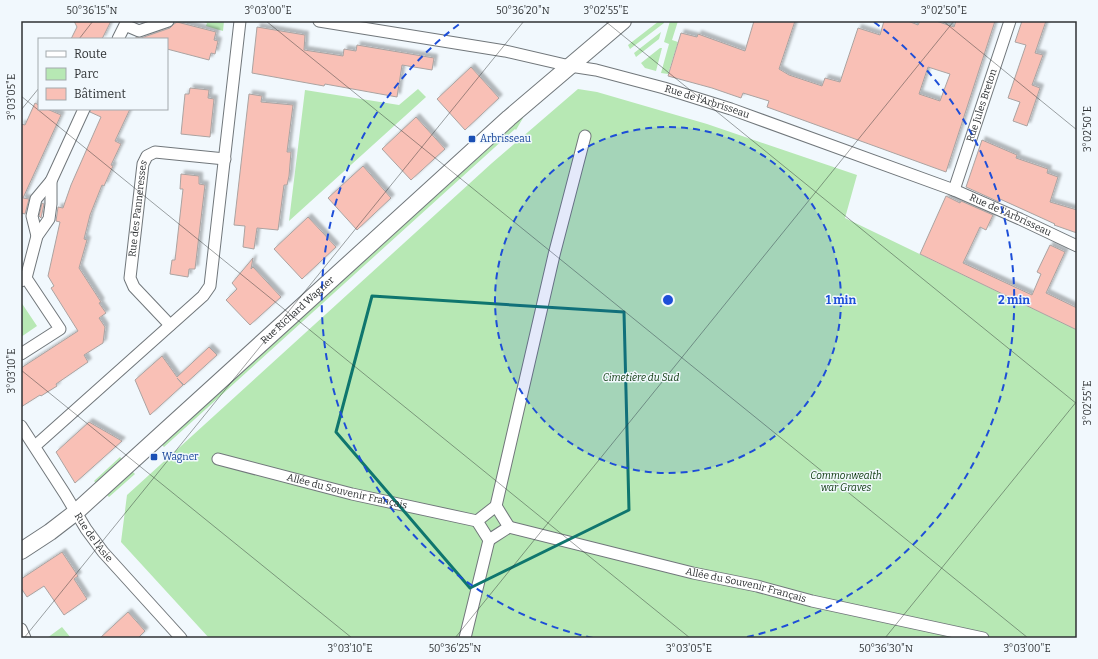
<svg xmlns="http://www.w3.org/2000/svg" width="1098" height="659" font-family="Bitter,serif">
	<style>
		.green { fill: #b7e8b4 }
		.building { fill: #f9c0b6; stroke: #aba3a1; fill-rule: evenodd; filter: url(#shadow) }
		.lines { fill: none; stroke-linecap: round; stroke-linejoin: round }
		.street-casing { stroke: #71777b; stroke-width: 13 }
		.secondary-casing { stroke: #71777b; stroke-width: 18 }
		.street { stroke: #fff; stroke-width: 11 }
		.secondary { stroke: #fff; stroke-width: 16 }
		.marked { fill: none; stroke: #0f766e; stroke-width: 3; stroke-linejoin: round }
		.ticks { fill: none; stroke: #2f3234; stroke-width: 1; stroke-opacity: 0.45 }
		.ring { fill: none; stroke: #1d4ed8; stroke-width: 2; stroke-dasharray: 7 5 }
		.transit-dot { fill: #1a4fb4; stroke: #f1f8fd; stroke-width: 1.5 }
		.labels { text-anchor: middle; dominant-baseline: central; stroke-width: 3; stroke-linejoin: round; paint-order: stroke }
		.street-label { font-size: 10px; fill: #2f3234; stroke: #f1f8fd }
		.transit-label { font-size: 10px; fill: #164399; stroke: #f1f8fd; text-anchor: start }
		.park-label { font-size: 10px; font-style: italic; fill: #09360a; stroke: #f1f8fd }
		.centre { fill: #1d4ed8; stroke: #f1f8fd; stroke-width: 2 }
		.ring-label { font-size: 12px; text-anchor: middle; font-weight: bold; fill: #1d4ed8; stroke: #f1f8fd; stroke-width: 3; stroke-linejoin: round; paint-order: stroke }
		.neatline { fill: none; stroke: #2f3234; stroke-width: 1.5 }
		.ticks-label { font-size: 10px; text-anchor: middle; fill: #2f3234 }
	</style>
	<defs>
		<filter id="shadow"><feDropShadow dx="3.5" dy="-3.5" stdDeviation="1" flood-color="#0004"/></filter>
	</defs>
	<rect width="100%" height="100%" fill="#f1f8fd"/>
	<!-- green -->
	<path class="green" d="M200,21H224L223,31L206,26L207,23Z
		M659,21H664V23L630,49L628,45Z
		M670,21H678L672,40L678,42L668,74L661,73L669,44L664,42Z
		M661,32L659,39L636,57L634,53Z
		M660,48H662L656,71L645,68L641,63Z
		M418,89L426,97L289,221L305,90L399,105Z
		M578,89L597,92L707,124L857,175L845,218L1077,330V638H209L121,542L127,495L492,163Z
		M520,118H523L516,130L515,129L164,447L161,444Z
		M21,302L37,326L21,337Z
		M120,457L123,460L97,484L94,481Z
		M132,471L135,474L109,497L106,494Z
		M62,627L71,638H47Z"/>
	<!-- building -->
	<path class="building" d="M74,21H111L102,39H71L77,27Z
		M754,21H795L779,69L789,75L822,86L825,78L840,82L858,28L880,35L884,21H908L918,25L920,21H936L954,27L956,21H995L946,172L767,107L769,101L743,93L741,98L712,88L668,76L681,33L697,37L698,34L745,51ZM928,67L950,74L940,101L919,94Z
		M1022,21H1046L1035,53L1043,55L1032,85L1040,88L1027,126L1013,121L1020,102L1008,98L1026,45L1015,42Z
		M177,22L216,32L214,40L218,41L215,54L211,53L209,60L167,49V39H136V37L141,38L170,28L174,24Z
		M257,27L305,35L304,50L343,56L344,49L356,51L357,45L434,58L432,70L402,65L397,97L325,84L324,86L252,73Z
		M471,67L499,98L465,130L437,99Z
		M190,88L209,90L208,98L214,99L210,137L181,134L185,94H189Z
		M249,94L262,96L261,102L293,105L287,152H291L289,176L287,185H284L278,230L257,228L254,249L243,247L245,226L234,225Z
		M35,103L39,105V109H47L61,115L23,198L29,199L25,214L21,213V124L25,125Z
		M91,109H130L115,141L121,144L111,165L113,166L104,186L102,185L90,215L84,239L87,240L79,268L101,302L99,303L106,313L99,318L105,327L103,343L84,355L88,362L56,384L57,386L41,396L40,395L21,407V368L78,331L51,288L54,286L48,276L60,222L56,221L58,207L63,208L71,185L101,117L90,112Z
		M416,117L445,149L411,180L382,149Z
		M982,140L1017,155L1016,158L1048,169L1047,173L1058,177L1050,202L1077,210V233L1054,225L1055,224L1000,199L999,202L966,187Z
		M363,166L391,198L357,230L328,198Z
		M181,174L199,176V184L205,185L195,269H189L188,277L170,274L172,260H175L183,189H180Z
		M946,196L960,203L961,201L993,215L986,230L980,227L963,263L1032,295L1041,274L1037,272L1050,245L1065,252L1046,293L1077,308V330L920,254Z
		M42,203L44,204L41,218L39,216Z
		M308,217L336,247L302,279L274,249Z
		M253,258L251,269L253,267L281,297L250,325L226,300L237,289L232,283Z
		M209,347L217,355L184,385L177,378L183,385L150,415L135,380L162,356L177,377Z
		M89,422L122,441L75,483L56,452Z
		M62,552L78,576L74,579L87,599L64,615L44,586L27,597L21,588V579Z
		M128,612L145,631L138,638H100Z"/>
	<g class="lines">
		<!-- street casing -->
		<g class="street-casing">
			<g id="street">
				<path id="s1" d="M319,21L505,51L570,66L596,70L664,88L731,109L954,190L1020,219L1077,246"/>
				<path d="M118,39L125,25L139,31L168,21"/>
				<path id="s2" d="M954,190L1010,21"/>
				<path d="M37,236L32,216L36,199L51,181"/>
				<path d="M21,281L26,278L37,236L49,219L51,204V181L84,109"/>
				<path id="s3" d="M170,325L134,287L130,278L143,164L147,156L155,152L225,159"/>
				<path d="M21,354L60,329L26,278"/>
				<path id="s4" d="M21,426L65,494L86,529L103,552L181,638"/>
				<path d="M35,446L203,296L210,286L240,21"/>
				<path id="s5" d="M218,459L352,494L477,521"/>
				<path id="s6" d="M509,527L693,573L757,586L812,601L983,638"/>
				<path d="M489,540L509,527L496,506"/>
				<path d="M21,629L25,638"/>
				<path d="M465,638L489,540L477,521L496,506L554,255L585,136"/>
			</g>
		</g>
		<!-- secondary casing -->
		<g class="secondary-casing">
			<g id="secondary">
				<path id="s7" d="M21,551L50,532L76,512L509,118L623,21"/>
			</g>
		</g>
		<!-- street -->
		<use href="#street" class="street"/>
		<!-- secondary -->
		<use href="#secondary" class="secondary"/>
	</g>
	<!-- marked area -->
	<path class="marked" d="M372,296L624,312L629,510L470,588L336,432Z"/>
	<!-- ticks -->
	<path class="ticks" d="M266,21L1028,638M605,21L1077,404M943,21L1077,130M79,39L93,21M21,96L690,638M21,110L39,88M21,370L352,638M24,638L524,21M455,638L954,21M885,638L1077,401"/>
	<!-- distance rings -->
	<circle cx="668" cy="300" r="173" fill="#1d4ed8" fill-opacity=".12"/>
	<g class="ring">
		<circle cx="668" cy="300" r="173"/>
		<path d="M593 638A346 346 0 0 1 462 22M874 22A346 346 0 0 1 743 638"/>
	</g>
	<!-- markers -->
	<g class="transit-dot">
		<rect x="468" y="135" width="8" height="8" rx="2"/>
		<rect x="150" y="453" width="8" height="8" rx="2"/>
	</g>
	<g class="labels">
		<!-- street labels -->
		<g class="street-label">
			<text stroke="none"><textPath href="#s1" startOffset="397">Rue de l'Arbrisseau</textPath></text>
			<text stroke="none"><textPath href="#s2" startOffset="89">Rue Jules Breton</textPath></text>
			<text stroke="none"><textPath href="#s3" startOffset="132">Rue des Panneresses</textPath></text>
			<text stroke="none"><textPath href="#s1" startOffset="721">Rue de l'Arbrisseau</textPath></text>
			<text stroke="none"><textPath href="#s7" startOffset="367">Rue Richard Wagner</textPath></text>
			<text stroke="none"><textPath href="#s5" startOffset="133">Allée du Souvenir Français</textPath></text>
			<text stroke="none"><textPath href="#s4" startOffset="133">Rue de l'Asie</textPath></text>
			<text stroke="none"><textPath href="#s6" startOffset="244">Allée du Souvenir Français</textPath></text>
		</g>
		<!-- transit labels -->
		<g class="transit-label">
			<text x="480" y="139">Arbrisseau</text>
			<text x="162" y="457">Wagner</text>
		</g>
		<!-- park labels -->
		<g class="park-label">
			<text x="641" y="378">Cimetière du Sud</text>
			<text x="846" y="476">Commonwealth<tspan x="846" dy="12">war Graves</tspan></text>
		</g>
	</g>
	<circle cx="668" cy="300" r="6" class="centre"/>
	<g class="ring-label">
		<text x="841" y="304">1 min</text>
		<text x="1014" y="304">2 min</text>
	</g>
	<!-- border -->
	<rect width="1098" height="659" fill="none" stroke="#f1f8fd" stroke-width="44"/>
	<!-- legend -->
	<rect x="38" y="38" width="130" height="72" fill="#f1f8fd" stroke="#a3a9ad"/>
	<rect x="46" y="51" width="20" height="6" fill="#ffffff" stroke="#a3a9ad"/>
	<text x="74" y="58" font-size="12" fill="#2f3234">Route</text>
	<rect x="46" y="68" width="20" height="12" fill="#b7e8b4" stroke="#a3a9ad"/>
	<text x="74" y="78" font-size="12" fill="#2f3234">Parc</text>
	<rect x="46" y="88" width="20" height="12" fill="#f9c0b6" stroke="#a3a9ad"/>
	<text x="74" y="98" font-size="12" fill="#2f3234">Bâtiment</text>
	<rect x="22" y="22" width="1054" height="615" class="neatline"/>
	<g class="ticks-label">
		<text x="92" y="14">50°36'15"N</text>
		<text x="268" y="14">3°03'00"E</text>
		<text x="523" y="14">50°36'20"N</text>
		<text x="606" y="14">3°02'55"E</text>
		<text x="944" y="14">3°02'50"E</text>
		<text transform="translate(11 97) rotate(-90)" y="4">3°03'05"E</text>
		<text transform="translate(1087 129) rotate(-90)" y="4">3°02'50"E</text>
		<text transform="translate(11 371) rotate(-90)" y="4">3°03'10"E</text>
		<text transform="translate(1087 403) rotate(-90)" y="4">3°02'55"E</text>
		<text x="350" y="652">3°03'10"E</text>
		<text x="455" y="652">50°36'25"N</text>
		<text x="689" y="652">3°03'05"E</text>
		<text x="886" y="652">50°36'30"N</text>
		<text x="1027" y="652">3°03'00"E</text>
	</g>
</svg>
